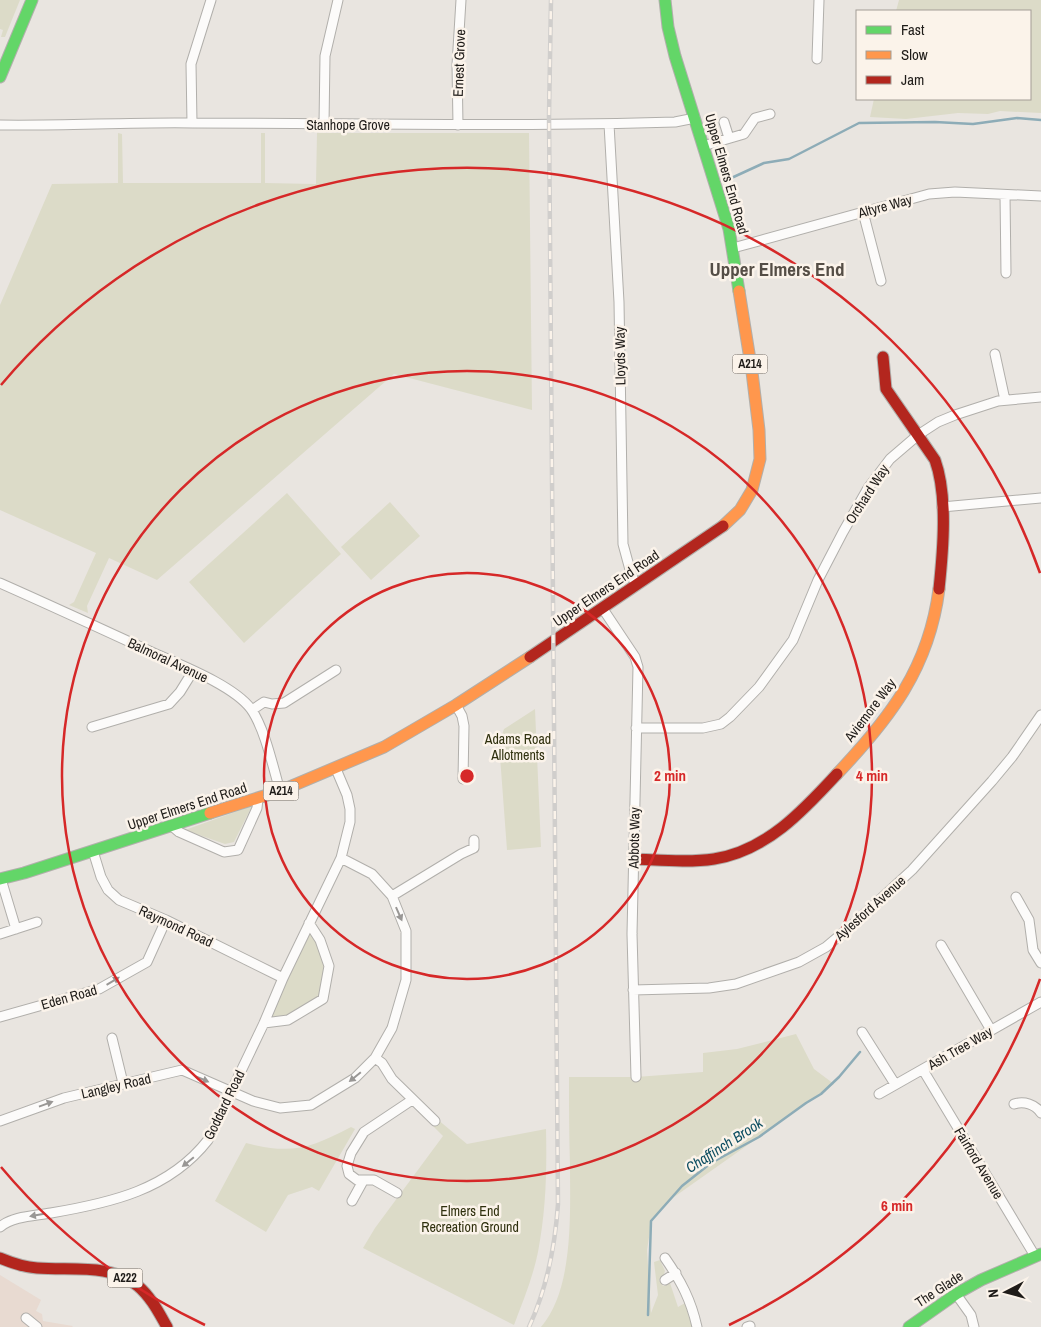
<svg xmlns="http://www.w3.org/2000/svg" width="1041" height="1327" font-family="'Archivo Narrow',sans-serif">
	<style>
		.commercial { fill: #e8dad1 }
		.green { fill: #dcdbc8 }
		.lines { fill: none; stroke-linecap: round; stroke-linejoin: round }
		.stream { stroke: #8dacb7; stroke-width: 2.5 }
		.street-casing { stroke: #b1afab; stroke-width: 11 }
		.fast-casing { stroke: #b1afab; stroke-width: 13 }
		.slow-casing { stroke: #b1afab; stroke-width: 13 }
		.jam-casing { stroke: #b1afab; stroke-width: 13 }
		.street { stroke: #fcfbfa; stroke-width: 9 }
		.fast { stroke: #63d668; stroke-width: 11 }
		.slow { stroke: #ff974d; stroke-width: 11 }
		.jam { stroke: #b3261e; stroke-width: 11 }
		.rail-casing { stroke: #d0cecc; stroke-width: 4.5 }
		.rail { stroke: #fbf3ea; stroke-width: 2.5; stroke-dasharray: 8; stroke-linecap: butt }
		.oneway { fill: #999795 }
		.ring { fill: none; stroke: #d62828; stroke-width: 2.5 }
		.labels { text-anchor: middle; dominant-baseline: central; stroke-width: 5; stroke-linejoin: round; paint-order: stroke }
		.shield { fill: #fbf3ea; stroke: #615c58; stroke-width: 1 }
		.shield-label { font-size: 12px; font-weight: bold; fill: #1f1c19 }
		.street-label { font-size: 14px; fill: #1f1c19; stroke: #fbf3ea }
		.park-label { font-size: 14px; fill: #2f300e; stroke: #fbf3ea }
		.water-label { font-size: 15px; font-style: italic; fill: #0c4d61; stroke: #fbf3ea }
		.district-label { font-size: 19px; font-weight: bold; fill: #554e46; stroke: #fbf3ea }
		.centre { fill: #d62828; stroke: #fbf3ea; stroke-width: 2.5 }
		.ring-label { font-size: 15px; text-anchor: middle; font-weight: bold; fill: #d62828; stroke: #fbf3ea; stroke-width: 5; stroke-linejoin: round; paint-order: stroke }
	</style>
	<rect width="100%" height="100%" fill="#e9e5e0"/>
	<!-- commercial -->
	<path class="commercial" d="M0,1275L41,1300L36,1311L42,1314L43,1321L73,1326L72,1327H0Z"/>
	<!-- green -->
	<path class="green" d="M0,0H20L5,37H1L3,30L0,29Z
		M899,0H1041V113L1000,111L988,114L958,113L906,119L870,117L874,99H1030V11H896Z
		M118,133L122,134L123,183H261V133H265V183L316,184L317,133H529L532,410L394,374L157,580L109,558L87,606L88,613L69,605L74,602L96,553L0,510V305L52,184L118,183Z
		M287,493L341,554L244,643L189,582Z
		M390,502L420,536L371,580L341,547Z
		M535,709L541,847L507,850L499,743L504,729Z
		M252,806L234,842L225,844L185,830Z
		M309,923L329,966L323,999L288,1020L264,1023Z
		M796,1034L814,1069L834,1084L674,1197L652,1218L647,1250L651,1313L658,1295L654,1262L660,1260L665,1271L663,1277L659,1280L663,1286L670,1283L678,1307L685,1303L692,1327H541C574,1289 570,1213 570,1165C569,1136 569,1106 569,1077H636L703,1072V1053L737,1049Z
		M437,1119L467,1144L546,1129C547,1170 546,1211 538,1252C533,1277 523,1301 514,1325L363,1248L375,1228L443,1136L432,1125Z
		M351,1127L355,1129L319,1191L312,1187L288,1195L266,1232L215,1201L246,1143C292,1155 311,1148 351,1127Z"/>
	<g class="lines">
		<!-- stream -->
		<path class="stream" d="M727,180L764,163L789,159L859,123L935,122L973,124L1017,118L1041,120
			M648,1315L651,1221L682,1186L711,1163L759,1137L806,1103L821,1094L839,1077L860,1052"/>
		<!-- street casing -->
		<g class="street-casing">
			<path id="street" d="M817,59L819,0
				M724,122L729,138
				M192,123L191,64L211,0
				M324,124L325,56L338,0
				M609,124L619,302L623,544L632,577L637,585
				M0,125C64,126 129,122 193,123C354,123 514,127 675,122L695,118
				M458,125L457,65L461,0
				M703,146L744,134L755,118L770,114
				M1005,195L1006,273
				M863,212L881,281
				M733,248L929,194L955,192L1041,196
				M995,354L1005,400
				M942,507L1041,498
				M0,583C52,606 104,630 156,654C183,666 234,686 251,709C265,729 273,767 280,791
				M603,609L635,657L638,667L632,934L636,1077
				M456,705L462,716L464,726L463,779
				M252,710L264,702L272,704L284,703L336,670
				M92,727L169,704L180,692L193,671
				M636,728H703L721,724L730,717L759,687L793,640L818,580L843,532L868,488L890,459L918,435L938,422L955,415L998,401L1041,397
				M172,826L179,832L224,852L238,850L257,808L258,799
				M93,851L101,877L108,890L119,900L166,920L283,978
				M1,879L16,929
				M392,896L461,854L474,848V840
				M1016,897L1029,920L1033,950L1041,963
				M0,934L37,922
				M941,945L991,1030
				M633,990L709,988L736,984L799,962L826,947L851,926L912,870L992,781L1012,757L1041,715
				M0,1017L99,989L147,962L166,920
				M264,1023L288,1020L323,999L329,966L320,940L309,923
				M862,1032L895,1084
				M112,1038L123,1083
				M375,1058L382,1063L392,1079L435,1121
				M923,1070L1035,1256
				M879,1094C933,1063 987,1033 1041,1002
				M1014,1104C1024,1101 1035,1104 1041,1113
				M0,1121L64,1098L182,1070L253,1101L280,1108L311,1105L355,1078L375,1058L392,1028L406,980V931L392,896L372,874L341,858
				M397,1193L374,1180H357L349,1174L347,1166L351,1153L364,1132L412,1100
				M352,1201L363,1181
				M0,1227C13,1216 35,1216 51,1213C110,1203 169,1190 208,1140L264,1023L283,978L341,858L350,822V809L347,795L336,769
				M665,1258C681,1281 691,1300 697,1327
				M665,1280L676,1273
				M956,1294L971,1315L974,1327
				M26,1318L37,1327
				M747,1327L750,1326"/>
		</g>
		<!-- fast casing -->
		<g class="fast-casing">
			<path id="fast" d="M665,0L668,27L675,56L729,229L739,291
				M0,77L32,0
				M0,879L24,873L210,813
				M909,1327L956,1294L981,1280L1041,1254"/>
		</g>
		<!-- slow casing -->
		<g class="slow-casing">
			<path id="slow" d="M723,526L740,510L752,490L760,459L759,430L752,372L739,291
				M837,774C890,718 929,668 939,589
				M210,813L280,791L384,747L456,705L530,657"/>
		</g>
		<!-- jam casing -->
		<g class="jam-casing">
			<path id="jam" d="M883,357L886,389L935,460C948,496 943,551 939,589
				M530,657L723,526
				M634,859C660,860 688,863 714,859C766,851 803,811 837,774
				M0,1258C12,1263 24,1267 37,1268C70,1271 111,1263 138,1286C151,1297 159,1313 167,1327"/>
		</g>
		<!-- street -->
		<use href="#street" class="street"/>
		<!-- fast -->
		<use href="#fast" class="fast"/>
		<!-- slow -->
		<use href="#slow" class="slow"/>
		<!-- jam -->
		<use href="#jam" class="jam"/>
		<!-- rail casing -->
		<g class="rail-casing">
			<path id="rail" d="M529,1327C547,1288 555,1247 558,1204L549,116L551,0"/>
		</g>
		<!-- rail -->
		<use href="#rail" class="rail"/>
	</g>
	<!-- one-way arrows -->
	<defs><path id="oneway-solid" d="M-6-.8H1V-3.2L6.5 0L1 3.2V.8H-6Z" transform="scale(1.25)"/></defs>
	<g class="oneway">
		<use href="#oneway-solid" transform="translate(399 914) rotate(66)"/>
		<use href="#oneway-solid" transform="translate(113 981) rotate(-31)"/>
		<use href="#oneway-solid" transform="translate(355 1077) rotate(141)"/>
		<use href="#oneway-solid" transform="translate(202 1079) rotate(23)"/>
		<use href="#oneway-solid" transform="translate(46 1104) rotate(-20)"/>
		<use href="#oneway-solid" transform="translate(188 1162) rotate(141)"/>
		<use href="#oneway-solid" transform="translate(37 1215) rotate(170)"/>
	</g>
	<!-- distance rings -->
	<g class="ring">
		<circle cx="467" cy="776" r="203"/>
		<circle cx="467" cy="776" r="405"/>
		<path d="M1040 979A608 608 0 0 1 729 1325M205 1325A608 608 0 0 1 1 1167M1 385A608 608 0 0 1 1040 573"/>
	</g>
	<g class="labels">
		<!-- shield labels -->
		<g class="shield">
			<rect x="732.5" y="354.5" width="35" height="19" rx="4"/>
			<rect x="263.5" y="781.5" width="35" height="19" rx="4"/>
			<rect x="107.5" y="1268.5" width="35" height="19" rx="4"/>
		</g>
		<g class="shield-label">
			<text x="750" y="364">A214</text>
			<text x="281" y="791">A214</text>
			<text x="125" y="1278">A222</text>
		</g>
		<!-- street labels -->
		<g class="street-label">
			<text transform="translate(459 63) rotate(-88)">Ernest Grove</text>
			<text x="348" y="125">Stanhope Grove</text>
			<text transform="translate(727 174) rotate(74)">Upper Elmers End Road</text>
			<text transform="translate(885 206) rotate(-15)">Altyre Way</text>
			<text transform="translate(620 356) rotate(-91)">Lloyds Way</text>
			<text transform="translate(867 494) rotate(-57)">Orchard Way</text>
			<text transform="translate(606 588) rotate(-34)">Upper Elmers End Road</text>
			<text transform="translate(168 660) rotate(25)">Balmoral Avenue</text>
			<text transform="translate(870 710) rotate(-53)">Aviemore Way</text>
			<text transform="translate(187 806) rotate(-18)">Upper Elmers End Road</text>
			<text transform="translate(634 838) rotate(-89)">Abbots Way</text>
			<text transform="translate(870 908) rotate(-42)">Aylesford Avenue</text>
			<text transform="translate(176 926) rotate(25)">Raymond Road</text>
			<text transform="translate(69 997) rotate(-16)">Eden Road</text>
			<text transform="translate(960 1048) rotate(-30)">Ash Tree Way</text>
			<text transform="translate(116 1086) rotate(-13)">Langley Road</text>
			<text transform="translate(224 1105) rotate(-64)">Goddard Road</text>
			<text transform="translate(979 1163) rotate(59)">Fairford Avenue</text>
			<text transform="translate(939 1289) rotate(-33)">The Glade</text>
		</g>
		<!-- park labels -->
		<g class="park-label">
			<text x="518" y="739">Adams Road<tspan x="518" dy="16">Allotments</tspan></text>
			<text x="470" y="1211">Elmers End<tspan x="470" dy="16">Recreation Ground</tspan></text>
		</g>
		<!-- water labels -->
		<g class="water-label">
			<text transform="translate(724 1145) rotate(-33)">Chaffinch Brook</text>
		</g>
		<!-- district labels -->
		<g class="district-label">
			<text x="777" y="269">Upper Elmers End</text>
		</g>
	</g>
	<circle cx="467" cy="776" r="8" class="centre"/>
	<g class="ring-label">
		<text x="670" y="781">2 min</text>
		<text x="872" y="781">4 min</text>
		<text x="897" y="1211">6 min</text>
	</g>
	<!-- legend -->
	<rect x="856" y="10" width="175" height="90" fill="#fbf3ea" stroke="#a39d96"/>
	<rect x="866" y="26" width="25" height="8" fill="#63d668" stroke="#a39d96"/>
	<text x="901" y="35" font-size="15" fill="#1f1c19">Fast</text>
	<rect x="866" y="51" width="25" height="8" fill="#ff974d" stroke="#a39d96"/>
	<text x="901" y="60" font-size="15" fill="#1f1c19">Slow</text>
	<rect x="866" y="76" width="25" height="8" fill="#b3261e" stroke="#a39d96"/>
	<text x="901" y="85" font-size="15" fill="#1f1c19">Jam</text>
	<!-- north arrow -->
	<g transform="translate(1006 1292) rotate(264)" stroke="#fbf3ea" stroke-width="4" paint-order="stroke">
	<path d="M0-4L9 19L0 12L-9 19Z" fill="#1f1c19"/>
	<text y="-8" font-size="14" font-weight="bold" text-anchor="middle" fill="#1f1c19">N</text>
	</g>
</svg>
